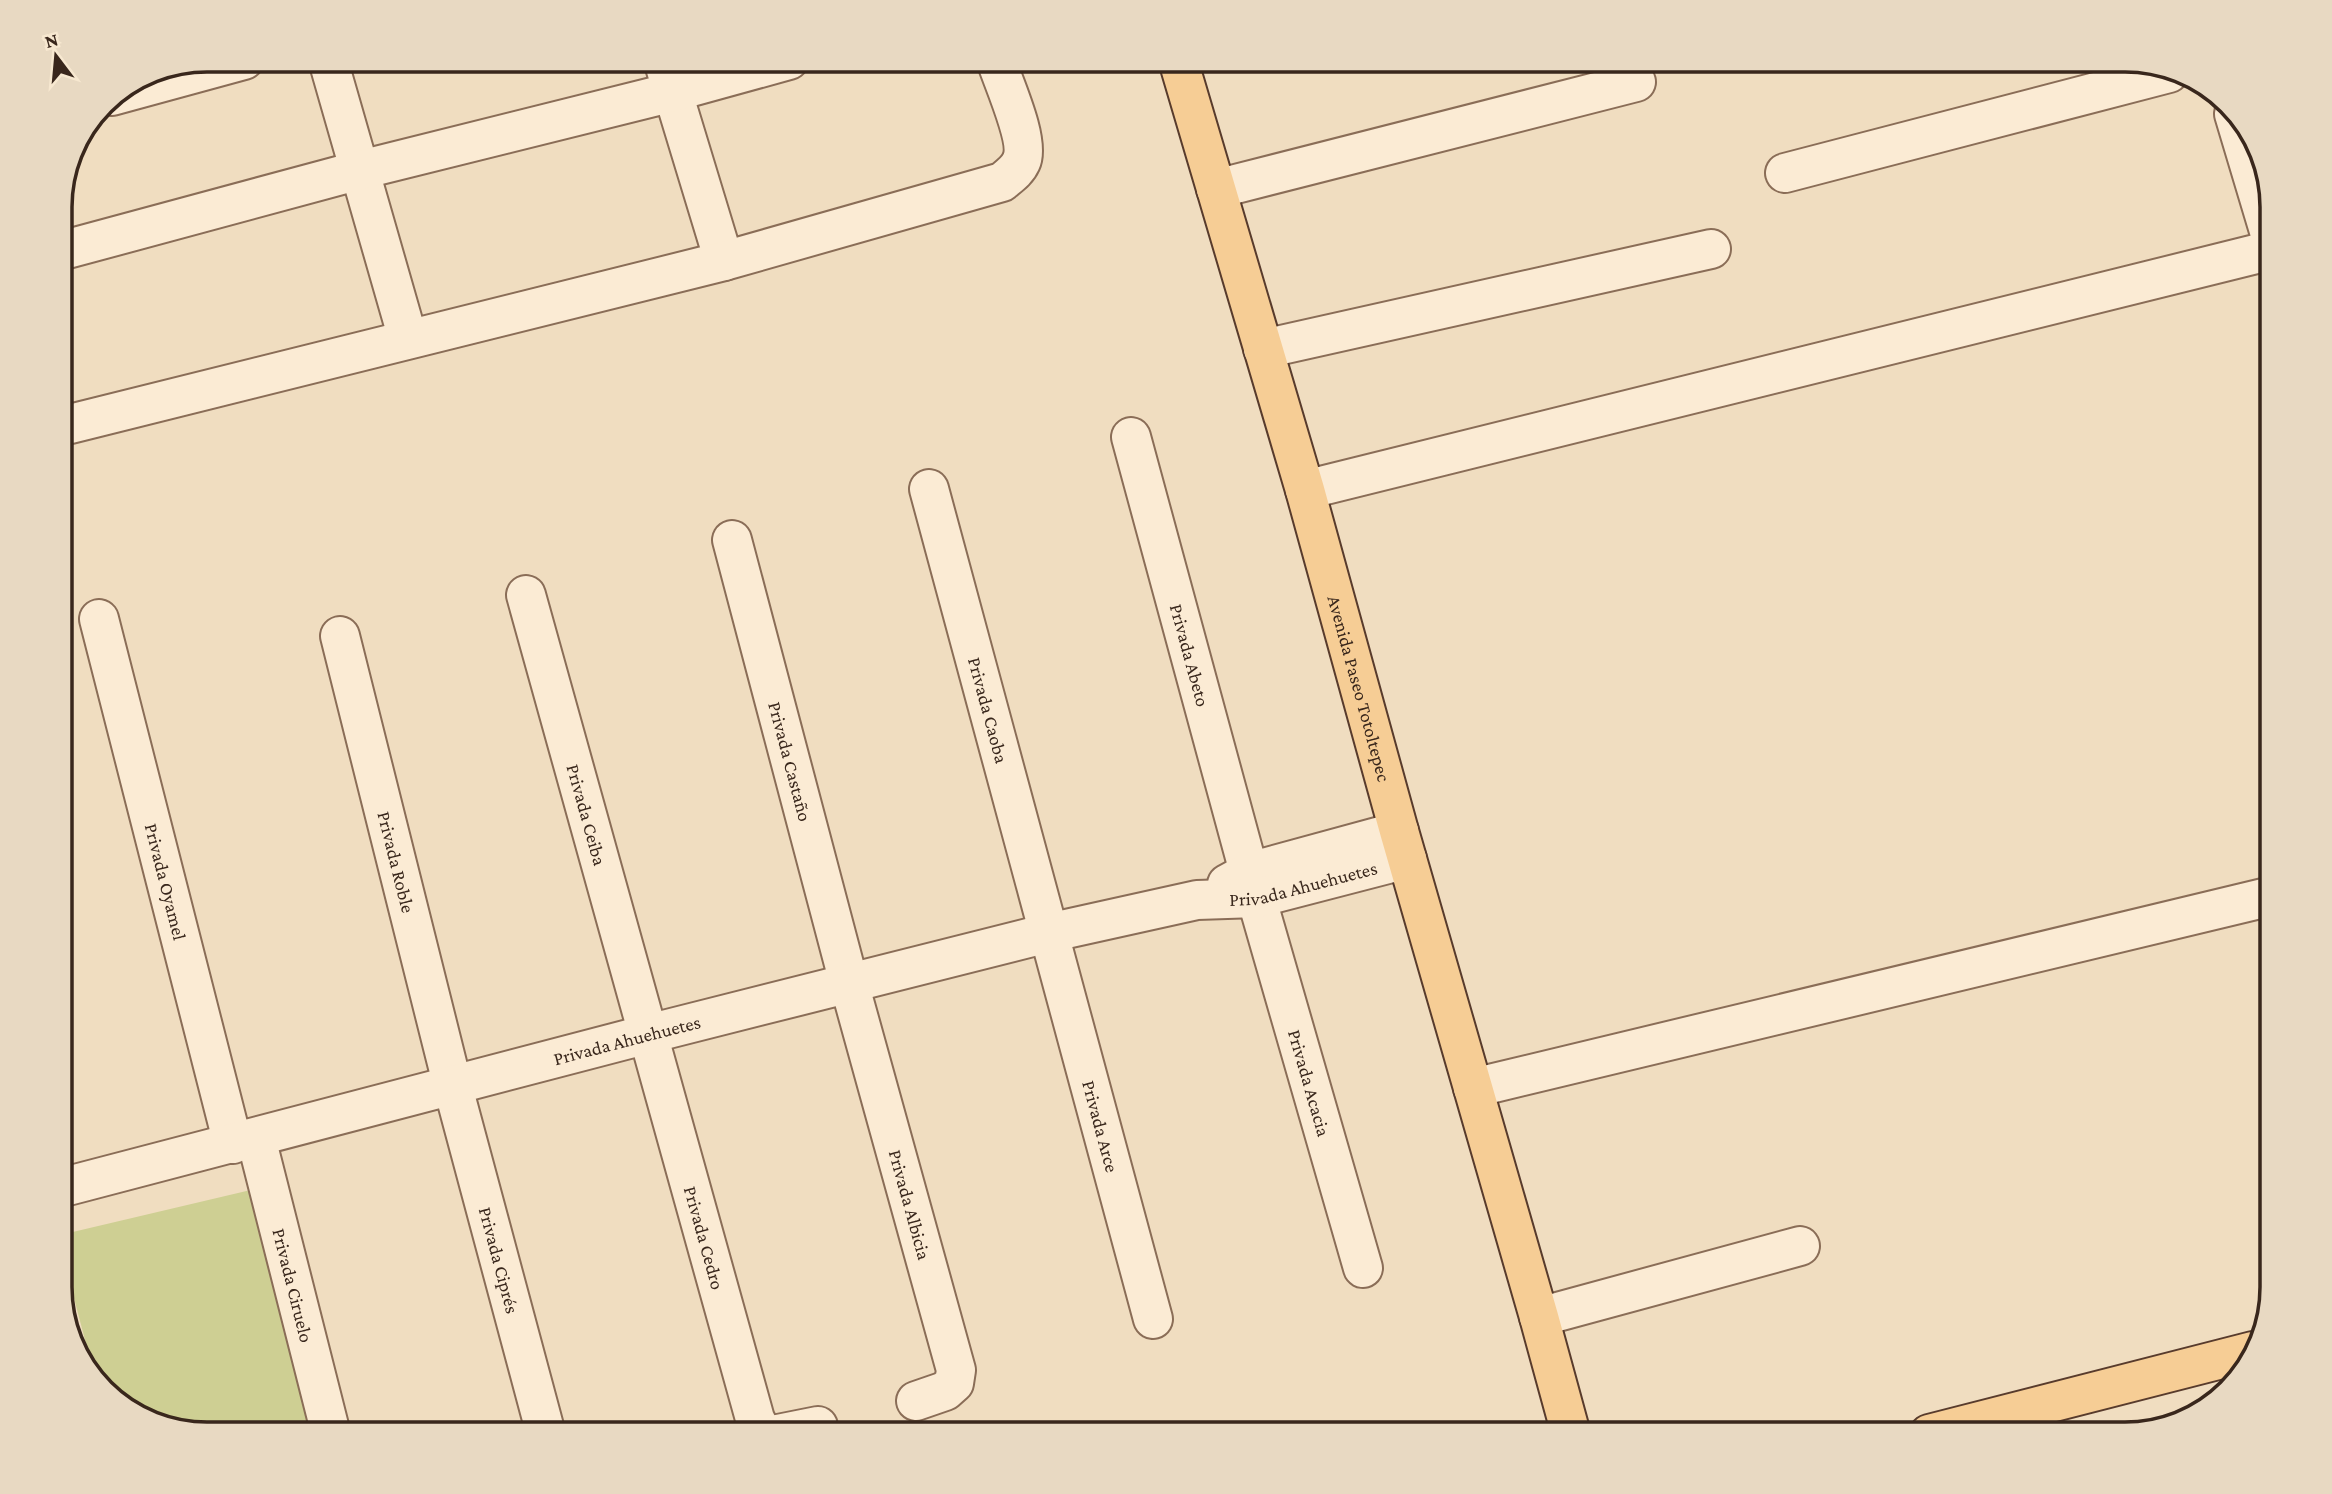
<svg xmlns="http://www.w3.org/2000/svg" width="2332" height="1494" font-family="'Crimson Pro',serif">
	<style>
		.green { fill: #cecf93 }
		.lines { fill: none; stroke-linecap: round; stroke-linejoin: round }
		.minor-casing { stroke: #8a6d57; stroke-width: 42 }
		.major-casing { stroke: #583b2c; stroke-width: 42 }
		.minor { stroke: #fbebd4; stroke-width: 38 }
		.major { stroke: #f6cd95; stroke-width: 38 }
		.labels { text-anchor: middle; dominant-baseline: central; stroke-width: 6; stroke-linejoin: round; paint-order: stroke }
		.street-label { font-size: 19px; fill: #39271c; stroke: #f7e8d0 }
		.rim { fill: none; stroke: #39271c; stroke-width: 3.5 }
	</style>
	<rect width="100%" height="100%" fill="#f0ddc0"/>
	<!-- green -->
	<path class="green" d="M259,1188L317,1434H207L125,1410L95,1378L60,1245V1235Z"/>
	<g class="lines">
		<!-- minor casing -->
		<g class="minor-casing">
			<g id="minor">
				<path d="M328,60L408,339"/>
				<path d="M663,60L724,261"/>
				<path d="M112,96L244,60"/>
				<path d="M2234,114L2272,241"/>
				<path d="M1785,173L2169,73"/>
				<path d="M1216,189L1636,82"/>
				<path d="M60,251L360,170L673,92L789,60"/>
				<path d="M1263,349L1711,249"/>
				<path d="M60,421L70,424L724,261L1002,182C1009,176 1017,171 1021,162C1031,142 1003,82 996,60"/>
				<path id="s1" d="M1131,437L1249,872L1363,1268"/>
				<path id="s2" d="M929,489L1153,1319"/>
				<path d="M1305,490L2272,250"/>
				<path id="s3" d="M732,540L849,983L956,1370L954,1383L945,1391L916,1401"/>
				<path id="s4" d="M526,595L755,1419L761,1431L770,1434"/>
				<path id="s5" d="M99,619L233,1144"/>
				<path id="s6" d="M340,636L453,1087L546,1434"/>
				<path d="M1227,884L1249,872L1399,831"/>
				<path d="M1473,1088L2272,896"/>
				<path id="s7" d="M256,1138L331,1434"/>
				<path id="s8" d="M60,1188L648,1034L1048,933L1197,900L1257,898L1407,859"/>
				<path d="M1539,1317L1800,1246"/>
				<path d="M778,1434L818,1426"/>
			</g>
		</g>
		<!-- major casing -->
		<g class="major-casing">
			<g id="major">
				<path id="s9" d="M1178,60L1305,490L1399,831L1539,1317L1571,1434"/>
				<path d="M1929,1434L2253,1351"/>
			</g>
		</g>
		<!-- minor -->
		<use href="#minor" class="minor"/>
		<!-- major -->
		<use href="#major" class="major"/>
	</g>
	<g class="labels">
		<!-- street labels -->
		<g class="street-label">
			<text stroke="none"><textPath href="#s1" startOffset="226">Privada Abeto</textPath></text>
			<text stroke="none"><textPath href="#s9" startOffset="654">Avenida Paseo Totoltepec</textPath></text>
			<text stroke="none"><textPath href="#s2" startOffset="229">Privada Caoba</textPath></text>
			<text stroke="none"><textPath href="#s3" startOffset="229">Privada Castaño</textPath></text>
			<text stroke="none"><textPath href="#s4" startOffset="228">Privada Ceiba</textPath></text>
			<text stroke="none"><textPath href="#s6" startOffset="233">Privada Roble</textPath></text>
			<text stroke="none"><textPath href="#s5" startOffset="271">Privada Oyamel</textPath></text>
			<text stroke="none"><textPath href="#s8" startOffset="1281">Privada Ahuehuetes</textPath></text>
			<text stroke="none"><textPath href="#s8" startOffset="586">Privada Ahuehuetes</textPath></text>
			<text stroke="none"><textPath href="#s1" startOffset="670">Privada Acacia</textPath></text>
			<text stroke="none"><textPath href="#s2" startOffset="660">Privada Arce</textPath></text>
			<text stroke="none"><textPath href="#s3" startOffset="688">Privada Albicia</textPath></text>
			<text stroke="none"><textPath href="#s4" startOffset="667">Privada Cedro</textPath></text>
			<text stroke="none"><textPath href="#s6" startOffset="644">Privada Ciprés</textPath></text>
			<text stroke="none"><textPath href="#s7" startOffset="152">Privada Ciruelo</textPath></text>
		</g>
	</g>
	<!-- crop -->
	<path d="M0 0H2332V1494H0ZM207 72H2125A135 135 0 0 1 2260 207V1287A135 135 0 0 1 2125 1422H207A135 135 0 0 1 72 1287V207A135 135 0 0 1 207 72Z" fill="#e8d9c2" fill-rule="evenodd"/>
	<path class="rim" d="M207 72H2125A135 135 0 0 1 2260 207V1287A135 135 0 0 1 2125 1422H207A135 135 0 0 1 72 1287V207A135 135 0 0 1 207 72Z"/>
	<!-- north arrow -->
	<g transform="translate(56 56) rotate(344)" stroke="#f7e8d0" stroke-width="5" paint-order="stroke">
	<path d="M0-5L12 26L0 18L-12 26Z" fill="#39271c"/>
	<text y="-10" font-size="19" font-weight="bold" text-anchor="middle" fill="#39271c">N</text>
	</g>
</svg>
